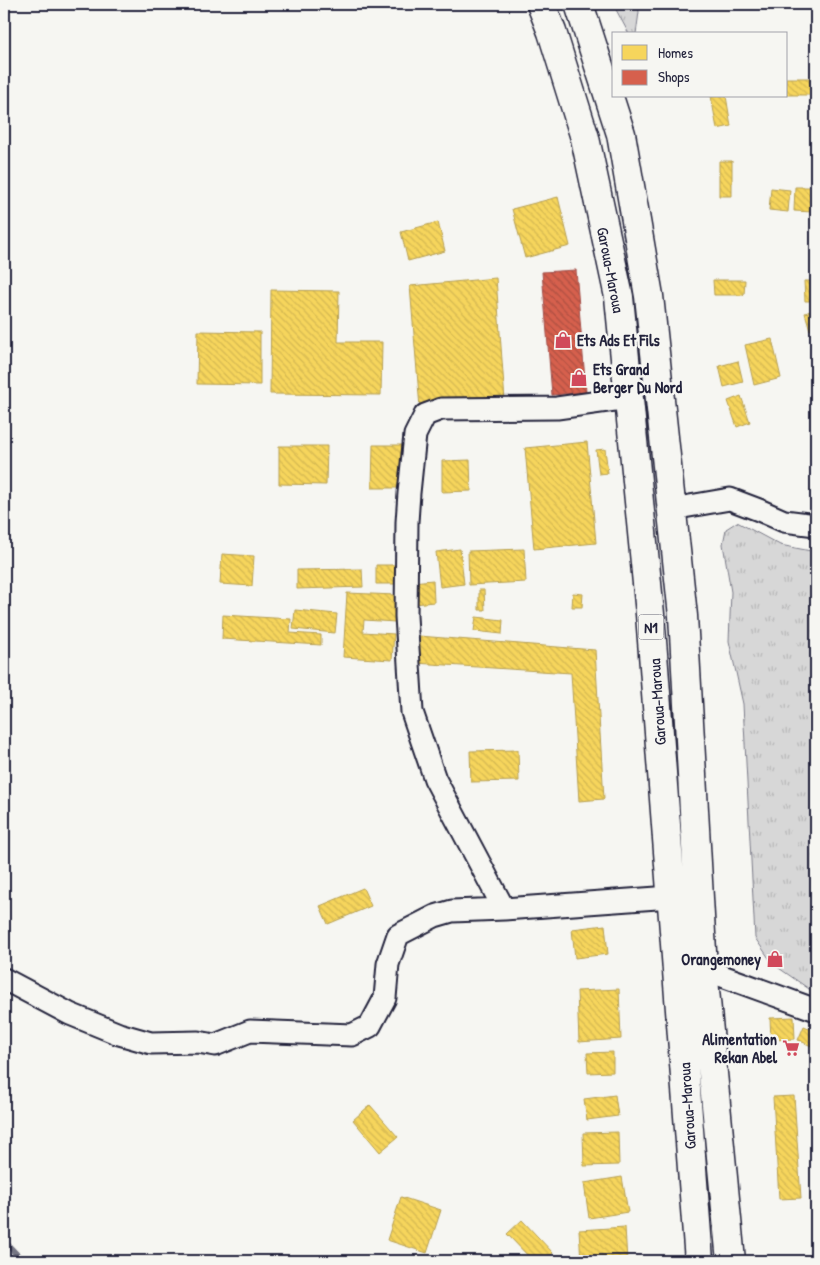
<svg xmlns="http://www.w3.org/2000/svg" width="820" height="1265" font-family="'Patrick Hand',sans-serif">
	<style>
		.grass { fill: url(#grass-tufts); stroke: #7c7c89 }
		.homes { fill: url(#homes-back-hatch); stroke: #b69f52 }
		.shops { fill: url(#shops-back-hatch); stroke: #a04d48 }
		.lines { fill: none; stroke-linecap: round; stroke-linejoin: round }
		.stream { stroke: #757583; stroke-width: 6 }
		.minor-casing { stroke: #22223b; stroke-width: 25 }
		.trunk-casing { stroke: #22223b; stroke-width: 31 }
		.minor { stroke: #f6f6f2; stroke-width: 21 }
		.trunk { stroke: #f6f6f2; stroke-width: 28 }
		.labels { text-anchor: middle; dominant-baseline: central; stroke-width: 5; stroke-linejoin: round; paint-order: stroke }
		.shield { fill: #f6f6f2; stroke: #626272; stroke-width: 1 }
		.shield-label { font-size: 15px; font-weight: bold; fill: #22223b }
		.street-label { font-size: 16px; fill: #22223b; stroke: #f6f6f2 }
		.poi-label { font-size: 16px; font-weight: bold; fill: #22223b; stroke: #f6f6f2; text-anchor: start }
	</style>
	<defs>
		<pattern id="grass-tufts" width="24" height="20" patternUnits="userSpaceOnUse" patternTransform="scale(1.25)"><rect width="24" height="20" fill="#d7d7d7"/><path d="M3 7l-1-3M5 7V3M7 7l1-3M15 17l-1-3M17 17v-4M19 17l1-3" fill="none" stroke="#b8b8b9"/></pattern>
		<pattern id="homes-back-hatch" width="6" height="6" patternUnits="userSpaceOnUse" patternTransform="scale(1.25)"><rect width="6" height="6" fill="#f6d55c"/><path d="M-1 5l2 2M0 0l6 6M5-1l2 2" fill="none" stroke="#d3b751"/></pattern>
		<pattern id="shops-back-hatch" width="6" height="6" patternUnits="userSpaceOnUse" patternTransform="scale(1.25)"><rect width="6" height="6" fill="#d6604d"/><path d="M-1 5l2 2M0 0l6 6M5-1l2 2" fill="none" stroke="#ad4f41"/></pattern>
	</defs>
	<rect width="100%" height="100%" fill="#f6f6f2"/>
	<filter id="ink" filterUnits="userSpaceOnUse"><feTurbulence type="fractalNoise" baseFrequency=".02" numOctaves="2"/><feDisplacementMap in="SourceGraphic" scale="10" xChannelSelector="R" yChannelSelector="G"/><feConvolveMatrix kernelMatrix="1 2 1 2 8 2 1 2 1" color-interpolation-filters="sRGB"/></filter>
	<g filter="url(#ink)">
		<!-- grass -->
		<path class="grass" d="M613,4H638L639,12L636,34H629Z
			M737,522L780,545L816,552V991H812L773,964L755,938L743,704L729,641L731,592L723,544L726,529Z"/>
		<!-- homes -->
		<path class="homes" d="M786,78H812L813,95H786Z
			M711,96H726L731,126L717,129Z
			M719,161H732V196H719Z
			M795,187H814L813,212L794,211Z
			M771,188L790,190L788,212L769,210Z
			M558,197L570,246L525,258L512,209Z
			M438,222L445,251L408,261L401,232Z
			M496,278L505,401L420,408L410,286Z
			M713,280H745L744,295H714Z
			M804,281H816V301H805Z
			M271,290L339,291L338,342H382L381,395L270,394Z
			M816,309V328L810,330L805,313Z
			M198,331L260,332V385L197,384Z
			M772,339L781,378L754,385L745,345Z
			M738,361L743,382L724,387L719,366Z
			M741,396L750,422L737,427L728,401Z
			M587,442L596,543L534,549L525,448Z
			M373,445H404L403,488H372Z
			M279,446H327L326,485L279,484Z
			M605,449L608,473L599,474L596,450Z
			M470,460L471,491L442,492V461Z
			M460,549L464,584L440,587L436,552Z
			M524,549L526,582L469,585L468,551Z
			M222,554L254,556L252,586L220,584Z
			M376,565H397V584H376Z
			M362,569L363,587L297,589V570Z
			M433,580L434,602L414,604L412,582Z
			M479,590H484L485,610H479Z
			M347,593L396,595L395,622L364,620L363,632L394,634L392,660L343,657Z
			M573,593L583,594L582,607H572Z
			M295,610L337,614L335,633L293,629Z
			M223,615L291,619L290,633L321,635V645L222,639Z
			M476,617L503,620L502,634L474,631Z
			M419,636L595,650L604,799L579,801L571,673L415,663Z
			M518,750L519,781L471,782L470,751Z
			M363,888L371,906L328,924L320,906Z
			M605,925L608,954L575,958L572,929Z
			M619,989L621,1039L579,1042L577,991Z
			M794,1017L795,1039L771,1040L770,1018Z
			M804,1026L816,1031V1048L798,1040Z
			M613,1052V1072L588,1073L587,1053Z
			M615,1095L618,1116L587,1120L584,1099Z
			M794,1096L801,1198L779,1199L773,1097Z
			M370,1105L398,1137L380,1152L353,1120Z
			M618,1132L619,1165L584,1166L583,1133Z
			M622,1177L628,1212L589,1218L584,1183Z
			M401,1197L441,1210L427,1253L387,1240Z
			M522,1220L553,1253L545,1261H533L507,1234Z
			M625,1227L627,1261H581L579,1230Z"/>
		<!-- shops -->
		<path class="shops" d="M576,270L586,392L552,395L542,272Z"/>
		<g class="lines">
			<!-- stream -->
			<path class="stream" d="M4,1241L23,1261"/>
			<!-- minor casing -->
			<g class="minor-casing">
				<path id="minor" d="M672,509L730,499L759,510L784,521L816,525
					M504,909L435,779L412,712L406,616L407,522L409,493L415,435L425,415L441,409L557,408L629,398
					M703,969L816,1010
					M4,979L70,1014L119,1034L151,1043L198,1042L215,1045L250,1031L352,1035L370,1026L385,998L388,964L398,935L435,916L452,911L504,909L671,897"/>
			</g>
			<!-- trunk casing -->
			<g class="trunk-casing">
				<path id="trunk" d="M541,4L552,32L585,138L619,297L650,614L699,1261
					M579,4L621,134L649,296L683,616L703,969L731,1261"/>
			</g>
			<!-- minor -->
			<use href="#minor" class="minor"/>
			<!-- trunk -->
			<use href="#trunk" class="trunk"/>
		</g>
	</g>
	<!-- icons -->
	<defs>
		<g id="shop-bare" transform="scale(1.35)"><path d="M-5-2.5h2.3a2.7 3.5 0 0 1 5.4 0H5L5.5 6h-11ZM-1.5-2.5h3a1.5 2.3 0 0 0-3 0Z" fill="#d1495b" stroke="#f6f6f2" stroke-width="2.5" paint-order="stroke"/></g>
		<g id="supermarket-bare" transform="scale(1.35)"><path d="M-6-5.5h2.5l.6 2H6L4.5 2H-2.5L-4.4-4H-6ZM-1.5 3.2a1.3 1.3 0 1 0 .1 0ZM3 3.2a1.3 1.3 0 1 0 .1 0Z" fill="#d1495b" stroke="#f6f6f2" stroke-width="2.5" paint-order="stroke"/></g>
	</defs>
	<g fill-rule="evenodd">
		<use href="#shop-bare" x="563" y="340"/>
		<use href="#shop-bare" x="579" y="378"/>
		<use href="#shop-bare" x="775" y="959"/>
		<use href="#supermarket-bare" x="791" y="1048"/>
	</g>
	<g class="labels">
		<!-- shield labels -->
		<rect class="shield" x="638.5" y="614.5" width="25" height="25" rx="4"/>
		<g class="shield-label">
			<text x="651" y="627">N1</text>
		</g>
		<!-- street labels -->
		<g class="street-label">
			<text transform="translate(611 270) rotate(79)">Garoua-Maroua</text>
			<text transform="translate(657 702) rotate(-94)">Garoua-Maroua</text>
			<text transform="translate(687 1106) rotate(-94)">Garoua-Maroua</text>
		</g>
		<!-- poi labels -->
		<g class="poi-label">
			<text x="577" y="340">Ets Ads Et Fils</text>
			<text x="593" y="369">Ets Grand<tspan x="593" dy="18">Berger Du Nord</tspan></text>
			<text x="761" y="959" text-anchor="end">Orangemoney</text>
			<text x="777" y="1039" text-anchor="end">Alimentation<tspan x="777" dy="18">Rekan Abel</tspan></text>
		</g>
	</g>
	<!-- margin -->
	<rect width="820" height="1265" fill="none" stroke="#f6f6f2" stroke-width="20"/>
	<rect x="10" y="10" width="800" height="1245" fill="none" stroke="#22223b" stroke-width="2" filter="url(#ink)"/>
	<!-- legend -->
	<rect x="612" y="32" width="175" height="65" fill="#f6f6f2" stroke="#a1a1a9"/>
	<rect x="622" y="45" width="25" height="15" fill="#f6d55c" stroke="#a1a1a9"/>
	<text x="658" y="58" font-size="15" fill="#22223b">Homes</text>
	<rect x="622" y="70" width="25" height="15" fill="#d6604d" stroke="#a1a1a9"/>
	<text x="658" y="82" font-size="15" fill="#22223b">Shops</text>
</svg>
